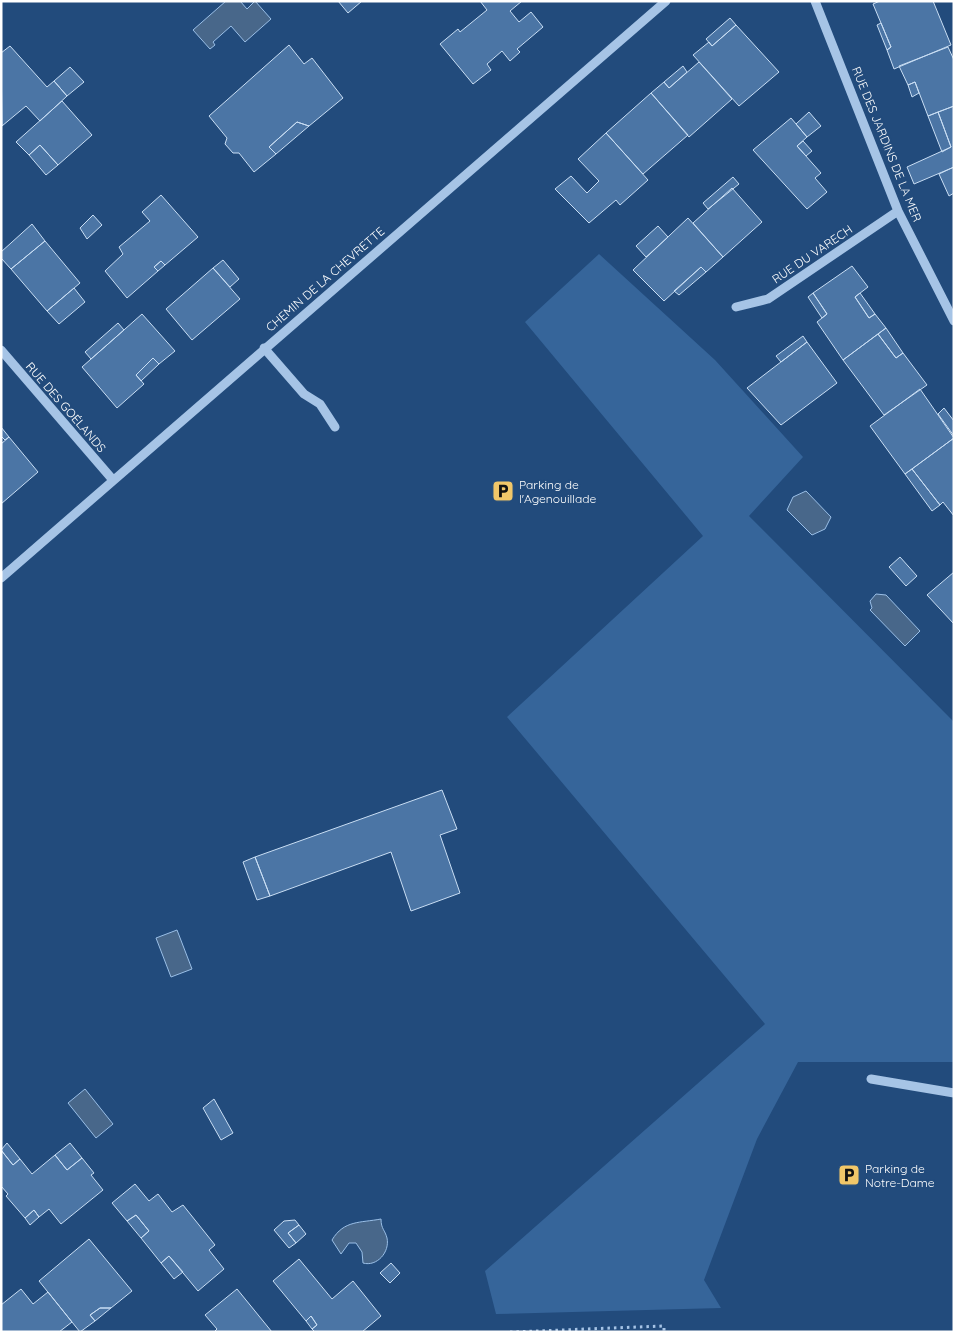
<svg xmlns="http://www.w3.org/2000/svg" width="955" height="1333" font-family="Quicksand,sans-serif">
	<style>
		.green { fill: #36659a }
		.water { fill: #48678a; stroke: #9abfe7 }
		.building { fill: #4b75a5; stroke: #c9def4 }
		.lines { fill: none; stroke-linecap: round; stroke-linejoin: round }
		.path { stroke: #a6c4e6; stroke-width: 3; stroke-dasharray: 2.5 4; stroke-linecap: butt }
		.minor { stroke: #a6c4e6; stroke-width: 9 }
		.labels { text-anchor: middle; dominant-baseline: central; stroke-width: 4; stroke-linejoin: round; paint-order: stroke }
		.street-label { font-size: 12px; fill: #fff; stroke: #224b7c }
		.poi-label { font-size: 12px; fill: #fff; stroke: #224b7c; text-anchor: start }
	</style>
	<rect width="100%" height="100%" fill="#224b7c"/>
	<!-- green -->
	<path class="green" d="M599,254L715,360L803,457L749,516L954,722V1062H798L757,1139L704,1280L721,1308L496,1314L485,1271L765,1024L507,717L703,536L525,322Z"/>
	<!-- water -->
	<path class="water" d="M226,1H240L247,9L255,1L271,19L245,42L231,26L213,42L215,45L210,49L193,30Z
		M806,491L831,517L825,529L812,535L787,510L793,497Z
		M876,594L886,595L920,631L905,646L870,610L872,608L870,601Z
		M177,930L192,969L171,977L156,938Z
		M85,1089L113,1124L96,1138L68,1103Z
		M381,1219C381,1229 385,1230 387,1238C390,1252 377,1267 363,1263L362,1252L356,1243H349L341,1254L332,1240C344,1220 360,1223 381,1219Z"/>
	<!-- building -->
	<path class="building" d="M338,1H362L348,13Z
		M480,1H522L510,11L519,22L531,12L543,27L517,49L520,52L510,61L502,51L487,64L491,70L473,84L440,44L458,29L460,32L487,10Z
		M880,1H933L951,45L894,69L887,50L891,47L873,4Z
		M730,18L736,25L712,46L706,39Z
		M881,23L891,47L887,50L877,25Z
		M736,25L779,72L739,106L693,55L709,42L712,46Z
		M289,45L304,64L312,58L343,98L309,126L297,122L269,147L276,154L254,172L239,153H233L225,144L227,138L209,116Z
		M10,46L47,87L54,81L67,96L40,121L26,106L2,126L1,53Z
		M948,47L954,60V106L928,116L915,82L908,85L899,66Z
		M699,62L732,99L689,137L651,93L664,82L669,88Z
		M683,66L687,72L669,88L664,82Z
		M70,67L84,82L67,96L54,81Z
		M915,82L919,93L912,97L908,85Z
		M651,93L688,135L643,174L606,133Z
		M62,101L92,135L58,165L40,145L29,155L16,142Z
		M954,106V167L914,184L907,167L951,147L938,112Z
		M809,112L821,126L807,137L796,124Z
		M938,112L951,147L942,152L928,116Z
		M791,118L807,137L797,146L821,173L815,178L827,192L807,209L753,150Z
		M297,122L309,126L276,154L269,147Z
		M606,133L648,180L620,205L616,200L589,223L555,189L571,176L587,193L599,181L578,159Z
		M803,141L812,151L806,156L797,146Z
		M40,145L58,165L46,175L29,155Z
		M954,167V193L949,196L939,174Z
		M733,177L739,184L708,209L703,203Z
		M732,188L762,222L723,257L693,223Z
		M161,195L198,237L165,265L161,261L154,267L158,271L127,298L105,271L123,254L119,247L150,221L142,212Z
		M93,215L102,225L87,239L80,228Z
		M688,218L723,257L706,272L701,267L664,301L633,270Z
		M32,224L45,241L11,269L1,258V252Z
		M658,226L668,237L646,257L636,246Z
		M45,241L80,283L47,311L11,269Z
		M223,260L239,279L230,287L213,268Z
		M161,261L165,265L158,271L154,267Z
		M852,266L868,287L855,297L869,318L875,314L886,328L843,360L817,322L827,314L813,293Z
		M701,267L706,272L679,295L674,291Z
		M213,268L240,299L192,340L166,309Z
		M74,288L85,302L59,324L47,311Z
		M813,293L827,314L822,318L808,297Z
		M860,293L875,314L869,318L855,297Z
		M142,314L175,351L159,364L153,358L136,375L144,384L117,408L82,367Z
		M118,323L124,330L91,359L85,352Z
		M886,328L903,353L896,358L878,334Z
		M878,334L896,358L903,353L927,385L884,415L843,360Z
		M803,336L807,342L781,362L776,356Z
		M807,342L837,383L781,425L747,388Z
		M153,358L159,364L141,381L136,375Z
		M920,389L954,438L905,474L870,426Z
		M944,408L954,421V436L938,414Z
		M1,427L9,437L5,440L1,436Z
		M9,437L38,472L1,504V444Z
		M954,438V516L943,502L940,505L912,469Z
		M912,469L940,505L932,511L905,474Z
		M900,557L917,576L906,586L889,567Z
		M954,572V624L927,595Z
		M442,790L457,829L440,835L460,893L411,911L391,852L270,896L255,857Z
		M255,857L270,896L257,900L243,862Z
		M214,1099L233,1133L221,1140L203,1108Z
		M7,1143L20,1159L13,1165L1,1150Z
		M70,1143L82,1158L67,1170L55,1155Z
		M1,1150L13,1165L20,1159L32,1174L55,1155L67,1170L82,1158L94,1173L91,1175L103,1190L61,1224L49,1209L39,1217L34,1210L25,1218L6,1196L8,1194L1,1186Z
		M135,1184L149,1201L158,1194L172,1212L183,1205L215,1245L209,1250L224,1269L198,1291L169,1256L161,1263L141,1238L149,1231L136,1215L127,1221L112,1203Z
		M34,1210L39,1217L30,1225L25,1218Z
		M136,1215L149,1231L141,1238L127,1221Z
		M295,1220L299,1225L288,1233L296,1243L289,1248L274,1230L284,1221Z
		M299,1225L306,1234L296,1243L288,1233Z
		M89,1239L132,1291L111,1308H100L90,1315L95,1321L80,1332L39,1281Z
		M169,1256L183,1272L174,1279L161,1263Z
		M299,1259L332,1299L353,1281L381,1316L362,1332H315L312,1329L317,1325L311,1316L306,1321L273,1281Z
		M391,1263L400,1273L390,1283L380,1273Z
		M21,1289L33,1304L48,1292L72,1322L59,1332H1V1305Z
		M237,1289L272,1332H214L217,1329L205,1315Z
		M100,1308H111L95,1321L90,1315Z
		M311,1316L317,1325L312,1329L306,1321Z"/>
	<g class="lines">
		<!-- path -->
		<path class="path" d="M510,1332L664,1326V1332"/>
		<!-- minor -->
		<path class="minor" d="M815,1L898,211L954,321
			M736,307L768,299L898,211
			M264,348L304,394L320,404L335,427
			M1,350L113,480
			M1,578L666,1
			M871,1079L954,1093"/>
	</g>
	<!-- icons -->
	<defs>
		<g id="parking-square" transform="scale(1.125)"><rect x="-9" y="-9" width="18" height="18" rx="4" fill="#f1c769" stroke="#224b7c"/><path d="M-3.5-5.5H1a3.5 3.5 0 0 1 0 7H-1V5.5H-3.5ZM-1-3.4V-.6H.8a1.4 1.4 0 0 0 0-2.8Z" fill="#111"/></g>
	</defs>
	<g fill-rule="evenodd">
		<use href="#parking-square" x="503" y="491"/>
		<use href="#parking-square" x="849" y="1175"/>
	</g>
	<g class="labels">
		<!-- street labels -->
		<g class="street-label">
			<text transform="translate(887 144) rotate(68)">RUE DES JARDINS DE LA MER</text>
			<text transform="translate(812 254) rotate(-34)">RUE DU VARECH</text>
			<text transform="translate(325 279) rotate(-41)">CHEMIN DE LA CHEVRETTE</text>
			<text transform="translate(66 407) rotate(49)">RUE DES GOÉLANDS</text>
		</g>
		<!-- poi labels -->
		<g class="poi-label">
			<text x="519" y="484">Parking de<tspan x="519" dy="14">l'Agenouillade</tspan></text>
			<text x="865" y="1168">Parking de<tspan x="865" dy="14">Notre-Dame</tspan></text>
		</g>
	</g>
	<!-- border -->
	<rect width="955" height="1333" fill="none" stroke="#ffffff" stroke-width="5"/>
</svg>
